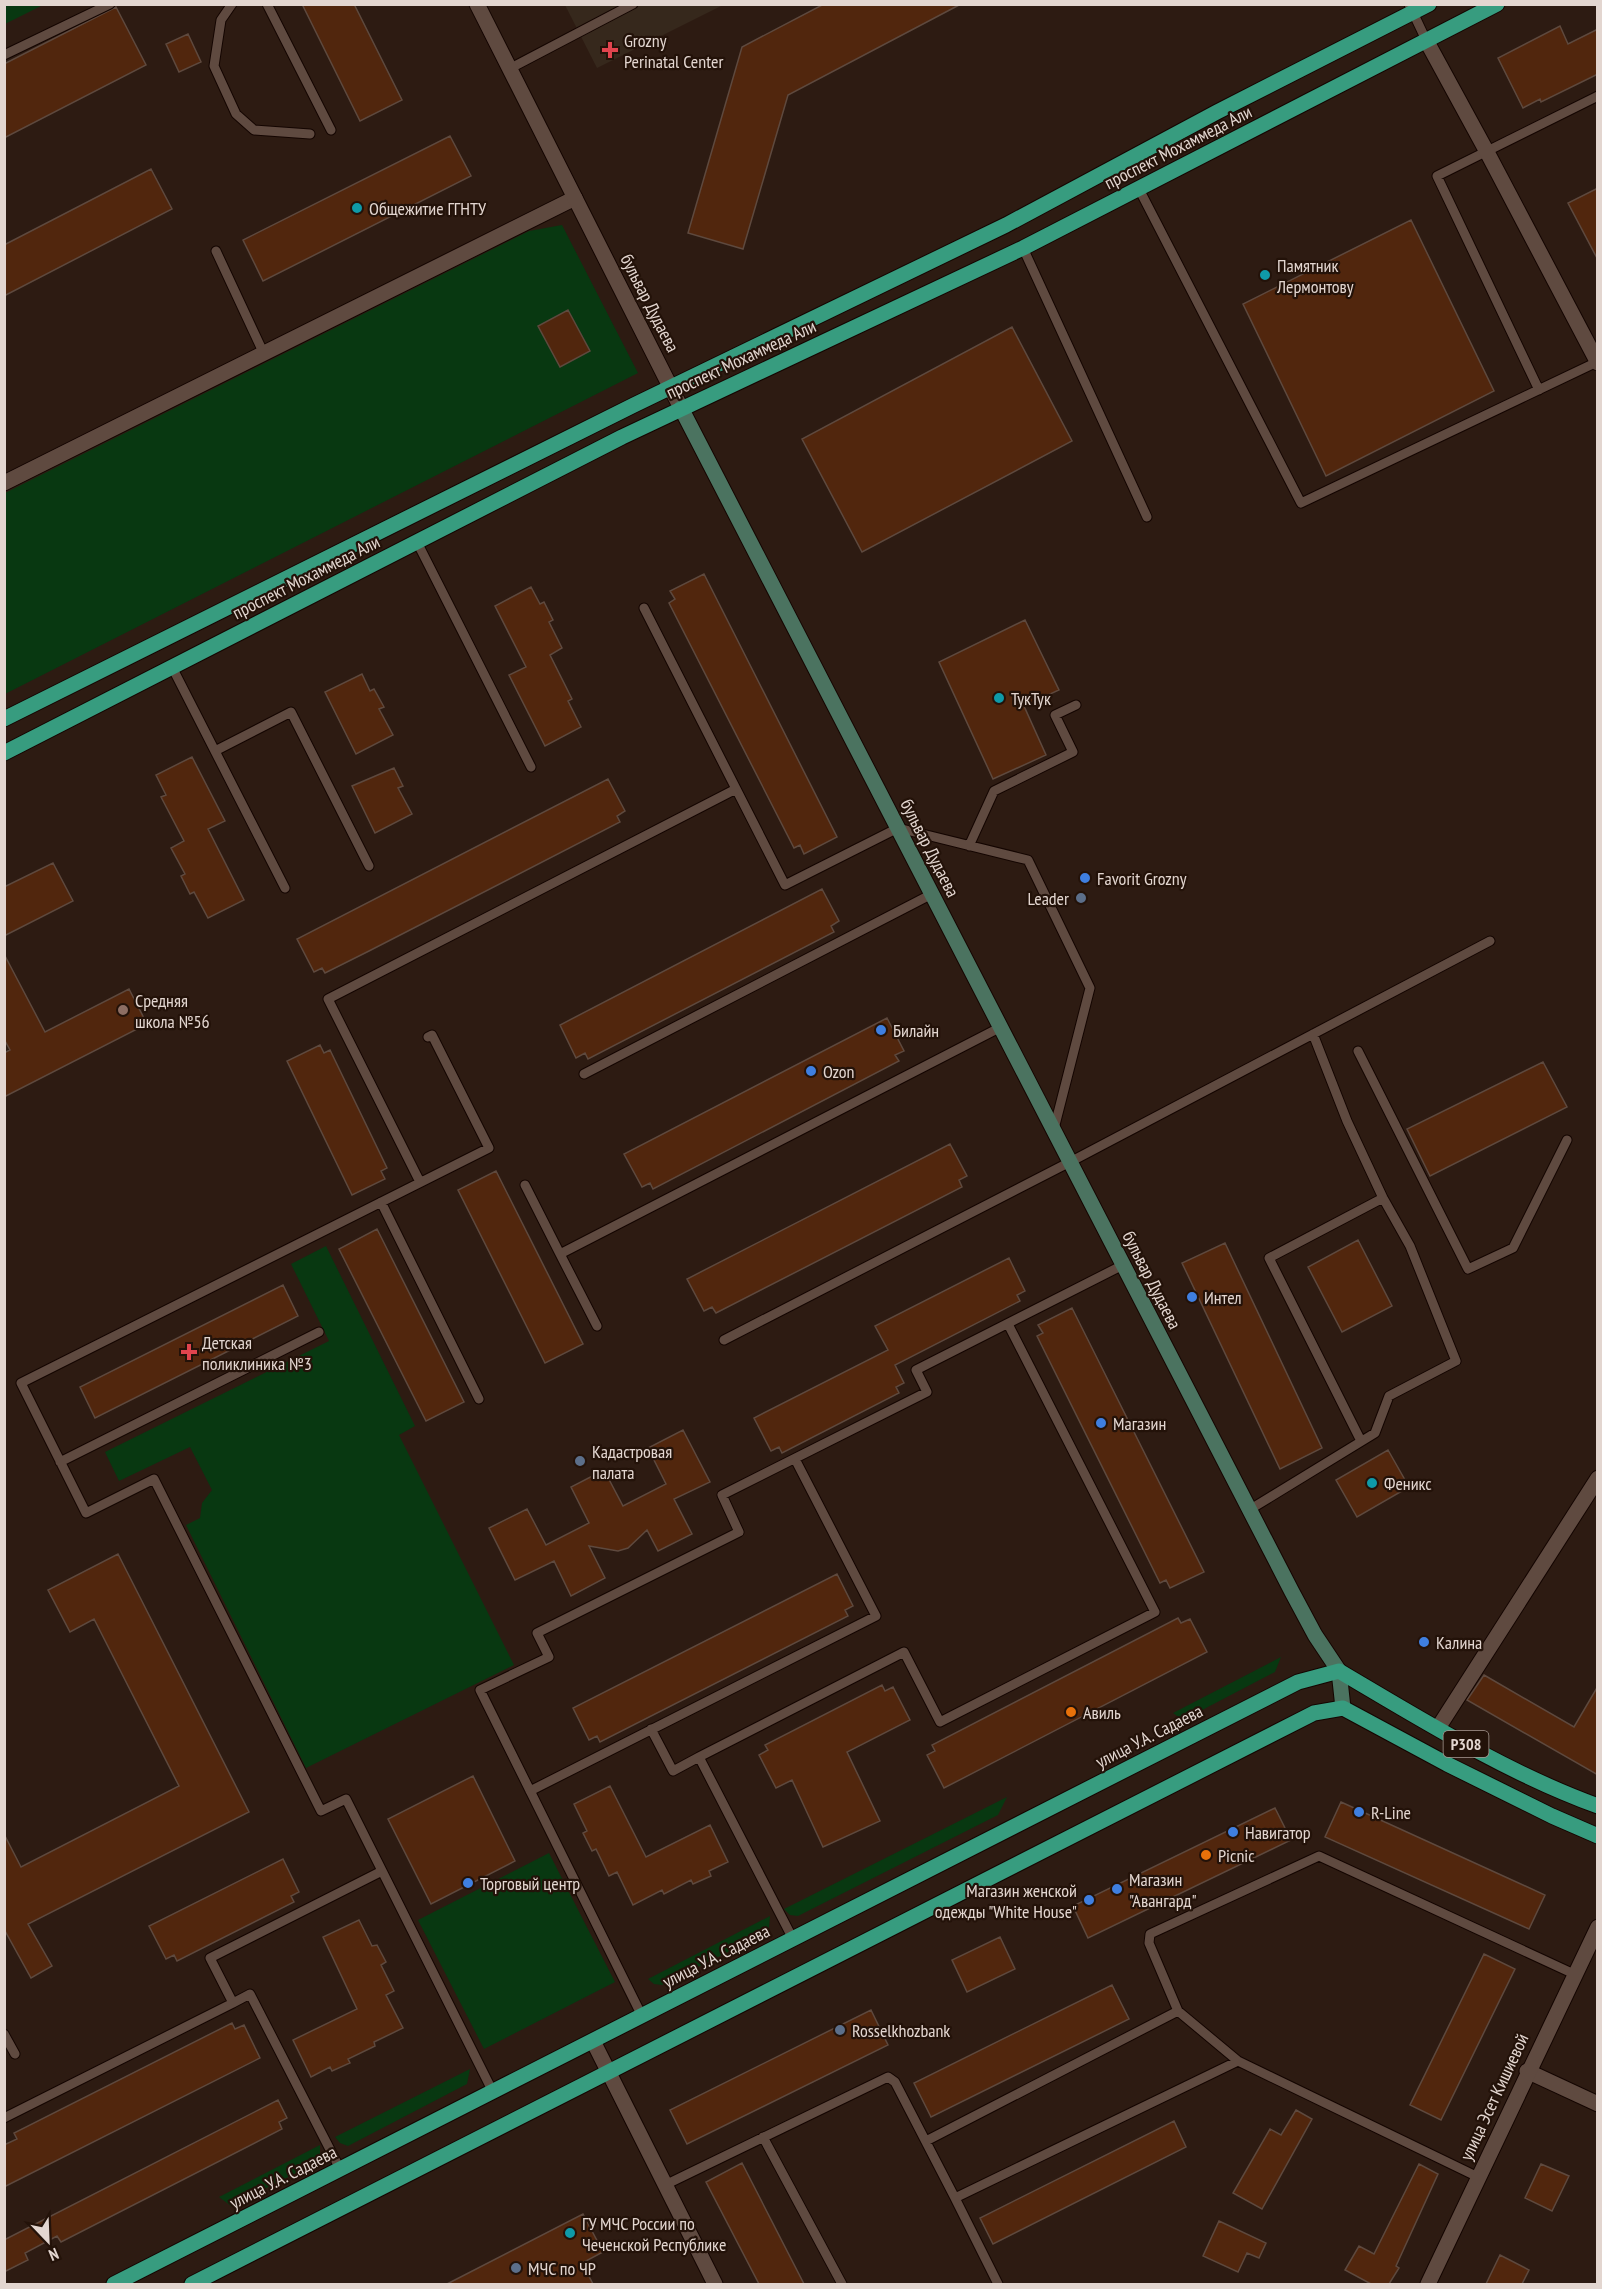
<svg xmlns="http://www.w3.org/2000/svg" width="1602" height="2289" font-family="'PT Sans Narrow',sans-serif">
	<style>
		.medical { fill: #36281c }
		.green { fill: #083811 }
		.building { fill: #51260d; stroke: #5e493e; stroke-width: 1.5 }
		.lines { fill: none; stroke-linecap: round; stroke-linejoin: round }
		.service-casing { stroke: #140501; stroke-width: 11 }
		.minor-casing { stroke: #140501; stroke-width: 17 }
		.tertiary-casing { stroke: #140501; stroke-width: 17 }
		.secondary-casing { stroke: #140501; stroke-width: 17 }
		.primary-casing { stroke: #140501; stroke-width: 17 }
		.service { stroke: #5f4a40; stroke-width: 9 }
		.minor { stroke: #5f4a40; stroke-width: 15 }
		.tertiary { stroke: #5f4a40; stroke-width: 15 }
		.secondary { stroke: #4b7360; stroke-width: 15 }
		.primary { stroke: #379c7f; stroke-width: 15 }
		.health-dot { fill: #e0444e; stroke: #231209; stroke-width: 2 }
		.culture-dot { fill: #0f9aa8; stroke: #231209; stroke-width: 2 }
		.shop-dot { fill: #3f7fe0; stroke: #231209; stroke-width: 2 }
		.service-dot { fill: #5c6f8a; stroke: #231209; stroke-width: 2 }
		.education-dot { fill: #8d6e63; stroke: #231209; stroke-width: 2 }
		.food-dot { fill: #e8710a; stroke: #231209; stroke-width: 2 }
		.labels { text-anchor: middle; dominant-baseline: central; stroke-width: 4.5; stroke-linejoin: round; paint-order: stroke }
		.shield { fill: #231209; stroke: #a99b94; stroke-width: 1.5 }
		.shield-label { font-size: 16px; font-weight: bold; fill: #e3d6d0 }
		.poi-label { font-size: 18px; fill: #e3d6d0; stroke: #231209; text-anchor: start }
		.street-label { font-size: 18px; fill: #e3d6d0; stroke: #231209 }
	</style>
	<rect width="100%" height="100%" fill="#2d1b12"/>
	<!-- medical -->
	<path class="medical" d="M565,5H723L597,68Z"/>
	<!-- green -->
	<path class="green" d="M5,4H43V5L5,24Z
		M562,225L638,373L5,694V493L529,231Z
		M326,1246L415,1426L399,1435L514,1665L306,1768L186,1525L200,1518L202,1503L212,1490L190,1447L119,1481L105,1452L329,1341L291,1264Z
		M1281,1657L1275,1672L1183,1720L1173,1713Z
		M1007,1797L998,1815L798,1916L790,1915L784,1909Z
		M549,1853L615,1982L484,2049L418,1920Z
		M770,1916L769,1927L764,1934L662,1985L654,1984L648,1979Z
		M470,2069L467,2084L348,2146L340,2143L335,2137Z
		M320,2145V2154L316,2163L231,2206L219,2197Z"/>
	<!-- building -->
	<path class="building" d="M302,4H354L402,100L360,121Z
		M824,4H961L788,95L743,249L688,233L742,47Z
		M116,7L146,65L4,138V64Z
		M1560,26L1568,44L1598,29V74L1541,102L1540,99L1523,108L1498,58Z
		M188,34L201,62L179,72L166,44Z
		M450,136L471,176L263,281L243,240Z
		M151,169L172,209L4,296V245Z
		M1598,188V260L1568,203Z
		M1411,220L1494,391L1326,476L1243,304Z
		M568,310L590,351L560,367L538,326Z
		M1012,327L1072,441L862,552L802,439Z
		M704,574L837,837L804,854L800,845L794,848L669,603L675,599L670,591Z
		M531,587L540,604L544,602L553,620L549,622L562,648L550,655L572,699L568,701L581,727L545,746L509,675L526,667L495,606Z
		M1025,620L1059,690L1024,706L1046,755L993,779L939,662Z
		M362,674L370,691L374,689L384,707L379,709L393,735L356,754L325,692Z
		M192,757L225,821L208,829L244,900L208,918L194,892L190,894L181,876L185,874L171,848L184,841L161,797L166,795L156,775Z
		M394,768L403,786L398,788L412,814L375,833L352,786Z
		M608,779L625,811L617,816L620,822L369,951L325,973L322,968L314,972L297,939Z
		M53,863L73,901L4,936V887Z
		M822,889L839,921L831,926L834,932L588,1059L585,1053L576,1058L560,1025Z
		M4,954L45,1032L129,989L147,1024L4,1097V1053L10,1050L4,1039Z
		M887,1018L904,1051L895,1055L899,1061L653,1189L650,1183L642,1187L624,1154Z
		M320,1045L324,1053L330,1050L387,1168L381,1171L385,1179L352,1195L287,1061Z
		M1543,1062L1567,1107L1430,1176L1407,1129Z
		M950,1144L967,1176L959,1180L962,1187L716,1313L712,1307L704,1311L687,1279Z
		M496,1171L583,1344L545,1363L458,1190Z
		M377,1229L464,1402L426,1421L339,1249Z
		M1358,1240L1392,1306L1342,1332L1308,1267Z
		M1225,1243L1322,1448L1280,1469L1182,1263Z
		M1009,1258L1025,1291L1017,1295L1020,1301L895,1365L904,1383L896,1387L899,1393L782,1453L779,1447L771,1451L754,1418L888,1350L875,1326Z
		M283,1285L298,1316L95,1418L80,1387Z
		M1072,1308L1204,1572L1170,1588L1166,1580L1160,1583L1037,1336L1043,1333L1038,1325Z
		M683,1430L710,1482L674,1499L692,1534L658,1551L647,1530L628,1548L618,1551L589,1546L605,1578L571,1596L554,1561L515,1580L489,1528L527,1509L546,1545L589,1523L571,1487L604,1470L623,1506L666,1484L648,1448Z
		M1388,1450L1409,1487L1357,1517L1336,1480Z
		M118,1554L249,1812L28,1924L52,1966L31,1978L4,1929V1834L21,1867L179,1786L94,1619L70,1632L48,1590Z
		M837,1574L853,1606L845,1610L848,1616L600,1742L597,1736L589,1740L573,1708Z
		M1178,1618L1181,1623L1190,1619L1207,1652L944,1788L927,1755L935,1751L932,1745Z
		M1484,1675L1574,1727L1598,1686V1775L1467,1700Z
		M882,1685L885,1691L893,1687L910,1720L847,1752L880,1821L823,1847L792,1780L776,1788L759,1755L768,1750L765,1745Z
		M473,1776L515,1861L431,1904L388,1819Z
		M610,1786L646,1857L710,1825L728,1862L709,1871L711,1876L693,1884L691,1880L664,1894L662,1890L633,1905L617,1872L609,1876L596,1849L592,1851L583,1833L587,1831L574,1804Z
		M1341,1802L1545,1895L1529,1929L1325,1837Z
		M1275,1808L1291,1840L1088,1938L1073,1906Z
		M283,1859L299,1892L291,1896L294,1902L177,1961L174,1955L166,1959L149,1926Z
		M359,1920L372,1946L377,1945L386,1962L381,1965L394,1991L386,1995L403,2028L374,2042L375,2046L348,2059L350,2063L332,2071L330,2067L311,2077L293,2040L357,2009L323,1937Z
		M1000,1937L1015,1969L967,1992L952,1960Z
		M1484,1954L1515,1969L1441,2120L1410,2105Z
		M1112,1985L1129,2019L931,2117L914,2083Z
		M871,2010L888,2045L687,2144L670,2110Z
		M232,2023L235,2029L244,2025L260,2058L4,2187V2145L17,2139L14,2133Z
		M278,2100L287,2118L279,2122L282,2129L61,2242L57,2236L25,2253L28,2260L4,2272V2240Z
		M1296,2110L1312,2119L1262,2209L1233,2193L1270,2129L1281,2135Z
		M1174,2121L1186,2147L993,2244L980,2218Z
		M742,2163L804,2284H759L706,2182Z
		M1419,2164L1438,2174L1396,2266L1399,2268L1389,2284H1371L1345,2270L1359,2246L1374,2254Z
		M1541,2164L1569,2176L1552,2211L1525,2198Z
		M583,2214L603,2252L582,2263L593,2284H447Z
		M1219,2221L1266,2243L1259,2258L1247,2253L1238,2272L1203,2256Z
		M1500,2255L1529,2270L1522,2284H1486Z"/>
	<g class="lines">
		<!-- service casing -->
		<g class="service-casing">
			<path id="service" d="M232,4L221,20L214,66L236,114L254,130L310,134
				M267,4L331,130
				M1409,4L1426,40
				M4,55L110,4
				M509,69L633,4
				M1139,189L1301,503L1597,362
				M1023,248L1147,517
				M216,251L264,354
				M1539,390L1437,176L1598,96
				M417,542L531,767
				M644,608L785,885L898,828L1028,860L1090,988L1054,1129
				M172,667L285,888
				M215,751L291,712L369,866
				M969,846L994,791L1073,752L1055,715L1076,705
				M428,1037L432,1035L489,1148L21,1383L86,1513L154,1479L321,1811L346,1799L493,2092
				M1358,1051L1468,1269L1513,1248L1567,1140
				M584,1074L932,894
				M420,1182L328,999L736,789
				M525,1185L560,1254
				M381,1202L479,1399
				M597,1326L560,1254L1001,1027
				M724,1340L1070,1162L1490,941
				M1361,1441L1269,1258L1383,1198
				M60,1462L319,1332
				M1249,1510L1375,1433L1389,1396L1456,1361L1410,1246L1383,1198L1347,1121L1313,1034
				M651,1729L673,1771L699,1757L793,1939
				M699,1757L904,1652L940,1722L1155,1612L1008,1324
				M530,1791L876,1616L795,1459
				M233,2003L250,1994L340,2169
				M642,2016L480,1690L549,1657L537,1633L739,1532L722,1495L927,1392L916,1370L1123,1265
				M4,2034L15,2054
				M4,2118L233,2003L210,1958L382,1871
				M763,2137L842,2284
				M926,2141L1178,2011
				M1478,2177L1238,2061L1178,2011L1149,1943L1150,1934L1319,1856L1574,1974
				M665,2185L888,2077L895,2082L955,2198
				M998,2284L955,2198L1238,2061"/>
		</g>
		<!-- minor casing -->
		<g class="minor-casing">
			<path id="minor" d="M1426,40L1487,152L1598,363
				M4,483L575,198
				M1438,1728L1598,1478
				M1527,2071L1598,2104"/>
		</g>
		<!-- tertiary casing -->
		<g class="tertiary-casing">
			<path id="tertiary" d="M477,4L681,408
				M593,2041L715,2284
				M1428,2284L1598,1927"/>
		</g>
		<!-- secondary casing -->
		<g class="secondary-casing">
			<path id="secondary" d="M681,408L1292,1592L1315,1635L1339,1671L1343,1708"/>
		</g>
		<!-- primary casing -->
		<g class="primary-casing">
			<path id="primary" d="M4,719L634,405L1006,225L1217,112L1429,4
				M4,753L622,437L1023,248L1497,4
				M114,2284L1298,1682L1339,1671C1422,1720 1507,1773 1598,1806
				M192,2284L1314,1713L1343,1708L1447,1764L1552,1816L1598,1836"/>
		</g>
		<!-- service -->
		<use href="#service" class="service"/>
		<!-- minor -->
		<use href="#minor" class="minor"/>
		<!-- tertiary -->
		<use href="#tertiary" class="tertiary"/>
		<!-- secondary -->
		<use href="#secondary" class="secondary"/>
		<!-- primary -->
		<use href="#primary" class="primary"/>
	</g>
	<!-- markers -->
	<g class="health-dot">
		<path d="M607 41h6v6h6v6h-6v6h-6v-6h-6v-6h6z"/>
		<path d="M186 1343h6v6h6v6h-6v6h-6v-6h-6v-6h6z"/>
	</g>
	<g class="culture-dot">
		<circle cx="357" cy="208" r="6"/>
		<circle cx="1265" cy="275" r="6"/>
		<circle cx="999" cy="698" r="6"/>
		<circle cx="1372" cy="1483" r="6"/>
		<circle cx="570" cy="2233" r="6"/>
	</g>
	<g class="shop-dot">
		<circle cx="1085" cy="878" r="6"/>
		<circle cx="881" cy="1030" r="6"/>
		<circle cx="811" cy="1071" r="6"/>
		<circle cx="1192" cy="1297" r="6"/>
		<circle cx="1101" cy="1423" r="6"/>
		<circle cx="1424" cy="1642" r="6"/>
		<circle cx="1359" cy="1812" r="6"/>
		<circle cx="1233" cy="1832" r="6"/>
		<circle cx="468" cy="1883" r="6"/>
		<circle cx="1117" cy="1889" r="6"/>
		<circle cx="1089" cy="1900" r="6"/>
	</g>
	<g class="service-dot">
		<circle cx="1081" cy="898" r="6"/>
		<circle cx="580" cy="1461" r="6"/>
		<circle cx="840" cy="2030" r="6"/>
		<circle cx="516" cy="2268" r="6"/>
	</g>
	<circle class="education-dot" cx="123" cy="1010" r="6"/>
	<g class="food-dot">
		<circle cx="1071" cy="1712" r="6"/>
		<circle cx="1206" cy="1855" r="6"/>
	</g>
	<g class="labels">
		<!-- shield labels -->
		<rect class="shield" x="1443.5" y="1731" width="45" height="26" rx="4.5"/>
		<g class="shield-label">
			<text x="1466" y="1744">P308</text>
		</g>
		<!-- poi labels -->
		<g class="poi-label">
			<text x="624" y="40">Grozny<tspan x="624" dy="21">Perinatal Center</tspan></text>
			<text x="369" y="208">Общежитие ГГНТУ</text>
			<text x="1277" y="265">Памятник<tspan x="1277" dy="21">Лермонтову</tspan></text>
			<text x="1011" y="698">ТукТук</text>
			<text x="1097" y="878">Favorit Grozny</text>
			<text x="1069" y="898" text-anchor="end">Leader</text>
			<text x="135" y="1000">Средняя<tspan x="135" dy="21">школа №56</tspan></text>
			<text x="893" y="1030">Билайн</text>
			<text x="823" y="1071">Ozon</text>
			<text x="1204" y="1297">Интел</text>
			<text x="202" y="1342">Детская<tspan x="202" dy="21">поликлиника №3</tspan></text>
			<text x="1113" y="1423">Магазин</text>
			<text x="592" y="1451">Кадастровая<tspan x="592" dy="21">палата</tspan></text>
			<text x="1384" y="1483">Феникс</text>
			<text x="1436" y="1642">Калина</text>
			<text x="1083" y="1712">Авиль</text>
			<text x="1371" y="1812">R-Line</text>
			<text x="1245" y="1832">Навигатор</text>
			<text x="1218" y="1855">Picnic</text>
			<text x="1129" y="1879">Магазин<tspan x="1129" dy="21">"Авангард"</tspan></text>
			<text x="480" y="1883">Торговый центр</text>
			<text x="1077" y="1890" text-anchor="end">Магазин женской<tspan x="1077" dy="21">одежды "White House"</tspan></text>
			<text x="852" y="2030">Rosselkhozbank</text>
			<text x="582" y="2223">ГУ МЧС России по<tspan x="582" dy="21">Чеченской Республике</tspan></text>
			<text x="528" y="2268">МЧС по ЧР</text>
		</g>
		<!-- street labels -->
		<g class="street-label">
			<text transform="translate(1178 147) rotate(-27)">проспект Мохаммеда Али</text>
			<text transform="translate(650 303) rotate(63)">бульвар Дудаева</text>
			<text transform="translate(741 359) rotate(-25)">проспект Мохаммеда Али</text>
			<text transform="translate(306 577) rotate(-27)">проспект Мохаммеда Али</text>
			<text transform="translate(930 848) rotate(63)">бульвар Дудаева</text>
			<text transform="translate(1152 1280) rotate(63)">бульвар Дудаева</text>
			<text transform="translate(1149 1736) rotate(-27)">улица У.А. Садаева</text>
			<text transform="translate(716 1956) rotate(-27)">улица У.А. Садаева</text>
			<text transform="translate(1494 2097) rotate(-65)">улица Эсет Кишиевой</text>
			<text transform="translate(283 2177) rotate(-27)">улица У.А. Садаева</text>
		</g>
	</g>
	<!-- border -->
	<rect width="1602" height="2289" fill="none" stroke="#e3d6d0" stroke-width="12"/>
	<!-- north arrow -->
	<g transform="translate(48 2241) rotate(157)" stroke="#231209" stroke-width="4.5" paint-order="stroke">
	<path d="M0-4.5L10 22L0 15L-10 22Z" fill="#e3d6d0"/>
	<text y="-9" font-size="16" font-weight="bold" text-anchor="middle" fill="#e3d6d0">N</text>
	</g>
</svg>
